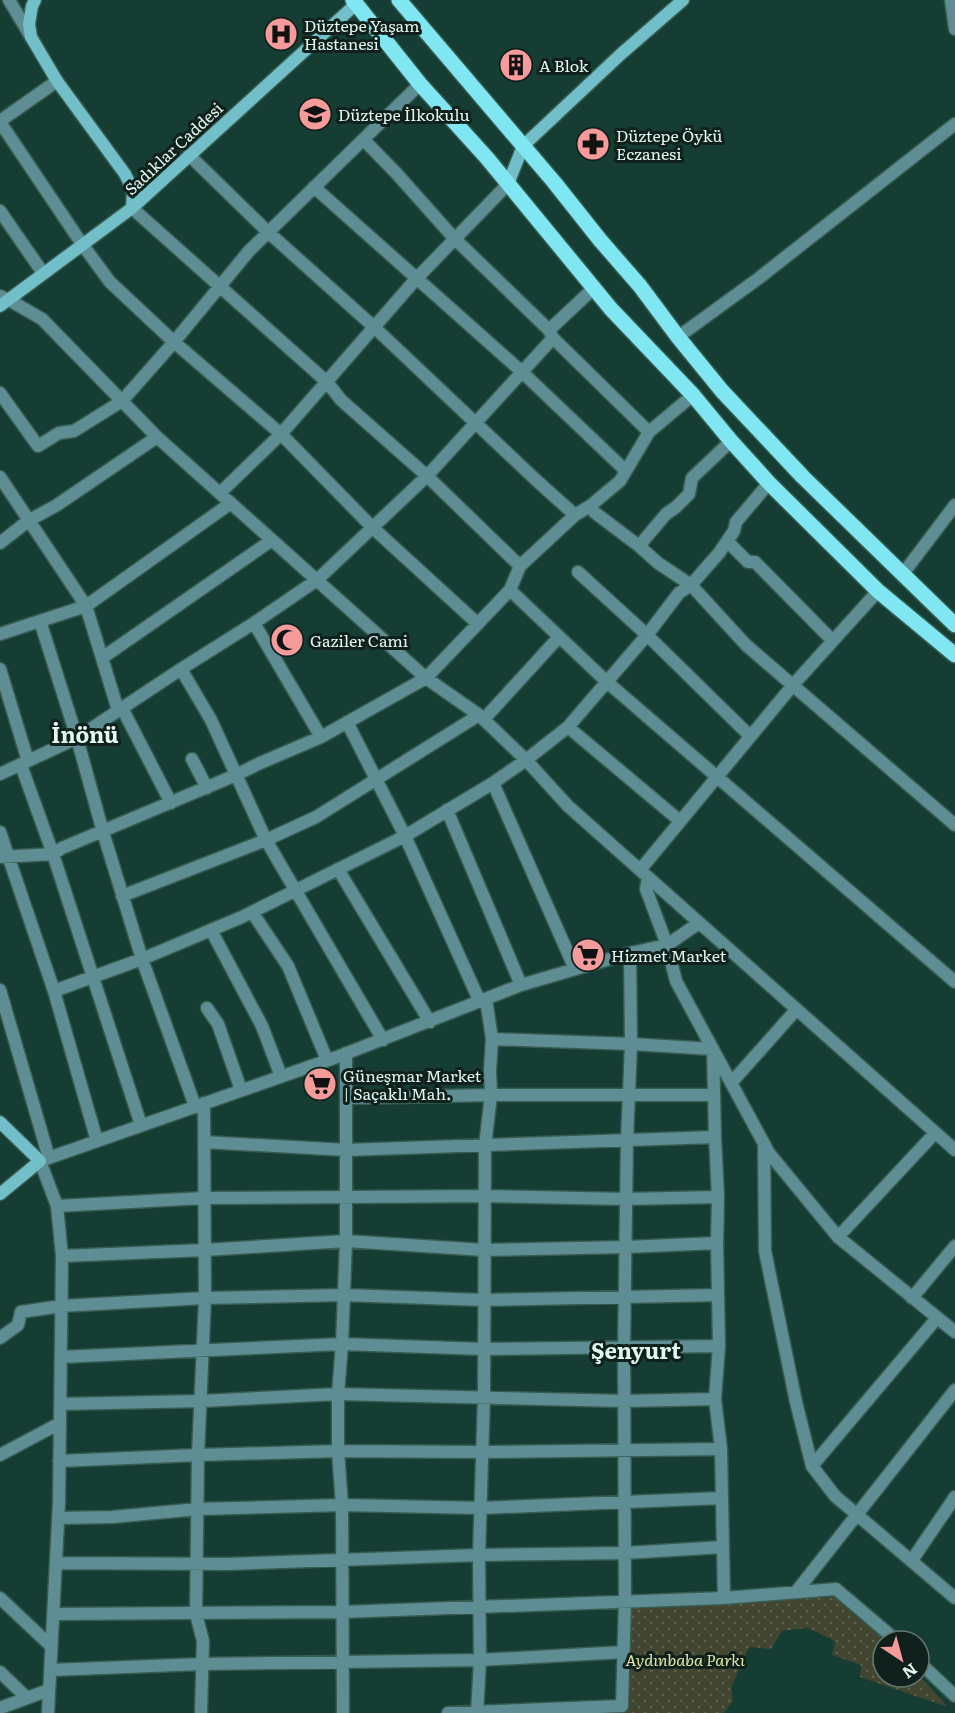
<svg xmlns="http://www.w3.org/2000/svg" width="955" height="1713" font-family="Literata,serif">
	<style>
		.park { fill: url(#park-dots) }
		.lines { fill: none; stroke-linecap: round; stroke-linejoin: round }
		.street-casing { stroke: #365b51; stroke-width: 15 }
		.secondary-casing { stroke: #365b51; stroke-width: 15 }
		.primary-casing { stroke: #365b51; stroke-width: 18 }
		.street { stroke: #5e8d93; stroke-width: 12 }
		.secondary { stroke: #72bfc9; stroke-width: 12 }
		.primary { stroke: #7fe6f2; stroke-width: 15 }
		.labels { text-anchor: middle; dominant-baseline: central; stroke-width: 6; stroke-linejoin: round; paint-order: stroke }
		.poi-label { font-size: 16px; fill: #e2f7f0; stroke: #10201c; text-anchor: start }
		.street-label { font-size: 16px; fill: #e2f7f0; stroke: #10201c }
		.park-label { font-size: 16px; font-style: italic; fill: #e0e7a6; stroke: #10201c }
		.district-label { font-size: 22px; font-weight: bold; fill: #e2f7f0; stroke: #10201c }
	</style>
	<defs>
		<pattern id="park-dots" width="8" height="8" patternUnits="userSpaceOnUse" patternTransform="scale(1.5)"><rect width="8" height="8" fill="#424530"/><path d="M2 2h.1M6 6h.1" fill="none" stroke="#5d614e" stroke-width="1.8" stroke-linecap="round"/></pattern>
	</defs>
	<rect width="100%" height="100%" fill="#153d33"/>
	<!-- park -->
	<path class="park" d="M836,1597L879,1632L888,1641H883V1677H919V1675L948,1707L860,1677L861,1665L832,1655L835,1641L808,1628L782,1631L771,1649L749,1647L731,1688L733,1701L724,1713H626L632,1608Z"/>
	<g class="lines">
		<!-- street casing -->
		<g class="street-casing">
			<path id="street" d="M9,0L31,37
				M951,0L955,29
				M0,121L57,81
				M0,122L82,244L110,282L174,342L281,434L373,528L478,624
				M364,140L397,174L454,238L549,330L553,338L649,432
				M189,155L268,232L374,327L536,480L575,515
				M314,187L521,371L625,470
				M132,208L327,382L341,400L427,476L520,566
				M0,211L43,273
				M0,296L9,300L42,319L157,437L426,678L479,715L526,760L568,806L955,1150
				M549,330L594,288
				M678,337L759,278L955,124
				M0,393L38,446L59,433L74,431L122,401L174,342L249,251L420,84
				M0,477L86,606L118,710
				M220,493L281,434L416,279L508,184
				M590,506L594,512L639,546L658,563L691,585L746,645L955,825
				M727,541L748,562H755L833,641
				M0,543L28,521L57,505L157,437
				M639,546L666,514L676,507L689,494L692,478L731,441
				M578,572L647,635L750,736
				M902,575L955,505
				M510,590L607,682L955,982
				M40,621L77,738L103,832L142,959L195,1106
				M254,623L321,737
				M0,634L86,606L231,503
				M102,658L272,540
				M0,669L28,761
				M181,669L211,720L266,840L383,1040
				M122,708L171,803
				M347,722L405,836L480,1002
				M568,727L680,821
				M192,759L207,788
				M21,765L53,854L141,1125
				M0,774L77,738L181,669L254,623L317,580L427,476L553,338
				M493,783L575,969
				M447,810L521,985
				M0,832L54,991L97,1141
				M0,857L53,854L62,848L236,775L258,764L321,737L426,678L510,590L520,566L575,515L590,506L620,481L649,432L693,395
				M338,869L430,1022
				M640,870L793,685L878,591
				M648,878L646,889L667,945L676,981L769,1153L838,1237L955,1332
				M122,896L266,840L316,817L479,715L485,718L559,637
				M252,912L288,966L327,1060
				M211,930L262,1026L281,1076
				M0,990L49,1158
				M54,991L142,959L242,917L405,836L493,783L526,760L568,727L647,635L679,593L691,585L719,553L734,531L736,522L769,483
				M207,1008L218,1024L241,1090
				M492,1039L631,1044L713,1049L715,1137L718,1197L717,1243L719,1346L715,1399L721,1449L724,1598L836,1589L897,1641
				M731,1083L796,1010
				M346,1098L491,1095H714
				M204,1142L346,1150L715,1137
				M764,1145L765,1251L796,1402L812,1466L835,1496L955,1598
				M57,1206L204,1198L485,1196L626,1199L718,1197
				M838,1237L935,1133
				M62,1256L205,1250L346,1241L484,1250L626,1247L717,1243
				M912,1298L955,1246
				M0,1338L18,1325L21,1312L61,1306L205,1298L344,1295L483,1300L718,1295
				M61,1357L342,1344L483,1349L719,1346
				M60,1404L202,1401L338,1394L625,1401L715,1399
				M0,1455L60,1423
				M59,1461L198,1455L338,1451L482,1452L721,1449
				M812,1466L937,1318
				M58,1518L112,1517L198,1509L342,1505L481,1508L722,1498
				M912,1560L955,1497
				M56,1563L227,1564L479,1555L625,1553L723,1547
				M796,1592L955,1390
				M0,1598L51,1646
				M53,1614L342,1612L724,1598
				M919,1662L955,1696
				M51,1670L202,1664L480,1660L624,1652
				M0,1672L27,1698
				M0,1708L49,1690
				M48,1713L59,1503L62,1256L57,1206L40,1161L337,1057L521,985L630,953L667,945L699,923
				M201,1713L203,1641L196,1614L198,1455L205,1298L204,1103
				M343,1713L342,1505L338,1451V1394L342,1344L346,1241V1053
				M448,1713L622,1706L625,1601L624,1348L627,1141L631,1044L630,953
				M477,1713L480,1660L479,1555L484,1397L485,1146L491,1095L490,1071L492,1039L486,999"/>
		</g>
		<!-- secondary casing -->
		<g class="secondary-casing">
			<path id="secondary" d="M35,0L32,6L29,24L31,37L57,81L125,174L133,190L132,208
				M508,184L523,146L621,54L683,0
				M0,306L132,208L356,4L357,0
				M0,1122L40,1161L0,1194"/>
		</g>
		<!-- primary casing -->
		<g class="primary-casing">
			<path id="primary" d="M353,0L420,84L487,158L611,309L693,395L731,441L769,483L878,591L955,655
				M399,0L554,182L600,240L640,286L678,337L722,391L803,477L955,625"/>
		</g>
		<!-- street -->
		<use href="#street" class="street"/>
		<!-- secondary -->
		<use href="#secondary" class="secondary"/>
		<!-- primary -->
		<use href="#primary" class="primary"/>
	</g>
	<!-- icons -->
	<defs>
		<g id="hospital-disc" transform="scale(1.725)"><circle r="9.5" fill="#f59b9b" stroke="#10201c"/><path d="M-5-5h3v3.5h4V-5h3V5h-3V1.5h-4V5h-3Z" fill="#111"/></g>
		<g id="building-disc" transform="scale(1.725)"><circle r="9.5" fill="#f59b9b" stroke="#10201c"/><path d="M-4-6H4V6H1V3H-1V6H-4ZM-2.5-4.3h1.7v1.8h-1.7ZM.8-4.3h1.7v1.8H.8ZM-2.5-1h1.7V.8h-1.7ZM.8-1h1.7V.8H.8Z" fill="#111"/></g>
		<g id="school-disc" transform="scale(1.725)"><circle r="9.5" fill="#f59b9b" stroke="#10201c"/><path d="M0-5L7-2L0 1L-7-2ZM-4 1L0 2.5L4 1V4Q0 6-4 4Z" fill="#111"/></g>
		<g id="pharmacy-disc" transform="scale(1.725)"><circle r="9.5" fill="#f59b9b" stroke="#10201c"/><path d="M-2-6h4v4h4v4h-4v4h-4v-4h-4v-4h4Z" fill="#111"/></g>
		<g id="mosque-disc" transform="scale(1.725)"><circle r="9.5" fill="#f59b9b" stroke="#10201c"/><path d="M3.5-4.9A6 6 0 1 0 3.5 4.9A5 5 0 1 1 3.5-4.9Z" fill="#111"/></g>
		<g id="supermarket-disc" transform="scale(1.725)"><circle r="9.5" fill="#f59b9b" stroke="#10201c"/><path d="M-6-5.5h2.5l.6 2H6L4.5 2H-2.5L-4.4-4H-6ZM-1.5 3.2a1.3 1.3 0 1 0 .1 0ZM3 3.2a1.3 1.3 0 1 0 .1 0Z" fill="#111"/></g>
	</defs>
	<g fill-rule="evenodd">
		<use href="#hospital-disc" x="281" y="34"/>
		<use href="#building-disc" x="516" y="65"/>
		<use href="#school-disc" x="315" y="114"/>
		<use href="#pharmacy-disc" x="593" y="144"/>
		<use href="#mosque-disc" x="287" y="640"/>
		<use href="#supermarket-disc" x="588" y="955"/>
		<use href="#supermarket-disc" x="320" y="1084"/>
	</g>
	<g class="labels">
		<!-- poi labels -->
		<g class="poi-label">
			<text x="304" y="25">Düztepe Yaşam<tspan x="304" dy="18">Hastanesi</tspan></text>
			<text x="539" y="65">A Blok</text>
			<text x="338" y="114">Düztepe İlkokulu</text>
			<text x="616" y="135">Düztepe Öykü<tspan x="616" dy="18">Eczanesi</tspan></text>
			<text x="310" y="640">Gaziler Cami</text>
			<text x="611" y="955">Hizmet Market</text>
			<text x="343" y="1075">Güneşmar Market<tspan x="343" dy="18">| Saçaklı Mah.</tspan></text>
		</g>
		<!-- street labels -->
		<g class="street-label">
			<text transform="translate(173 148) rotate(-43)">Sadıklar Caddesi</text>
		</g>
		<!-- park labels -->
		<g class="park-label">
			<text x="685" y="1659">Aydınbaba Parkı</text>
		</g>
		<!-- district labels -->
		<g class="district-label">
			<text x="85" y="733">İnönü</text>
			<text x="636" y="1349">Şenyurt</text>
		</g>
	</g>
	<!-- north arrow -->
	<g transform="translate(901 1659) rotate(144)"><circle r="28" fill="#10201c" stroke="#647671" stroke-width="1.5"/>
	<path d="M0-4.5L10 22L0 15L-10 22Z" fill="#f59b9b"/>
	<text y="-9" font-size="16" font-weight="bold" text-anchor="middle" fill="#e2f7f0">N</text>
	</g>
</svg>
